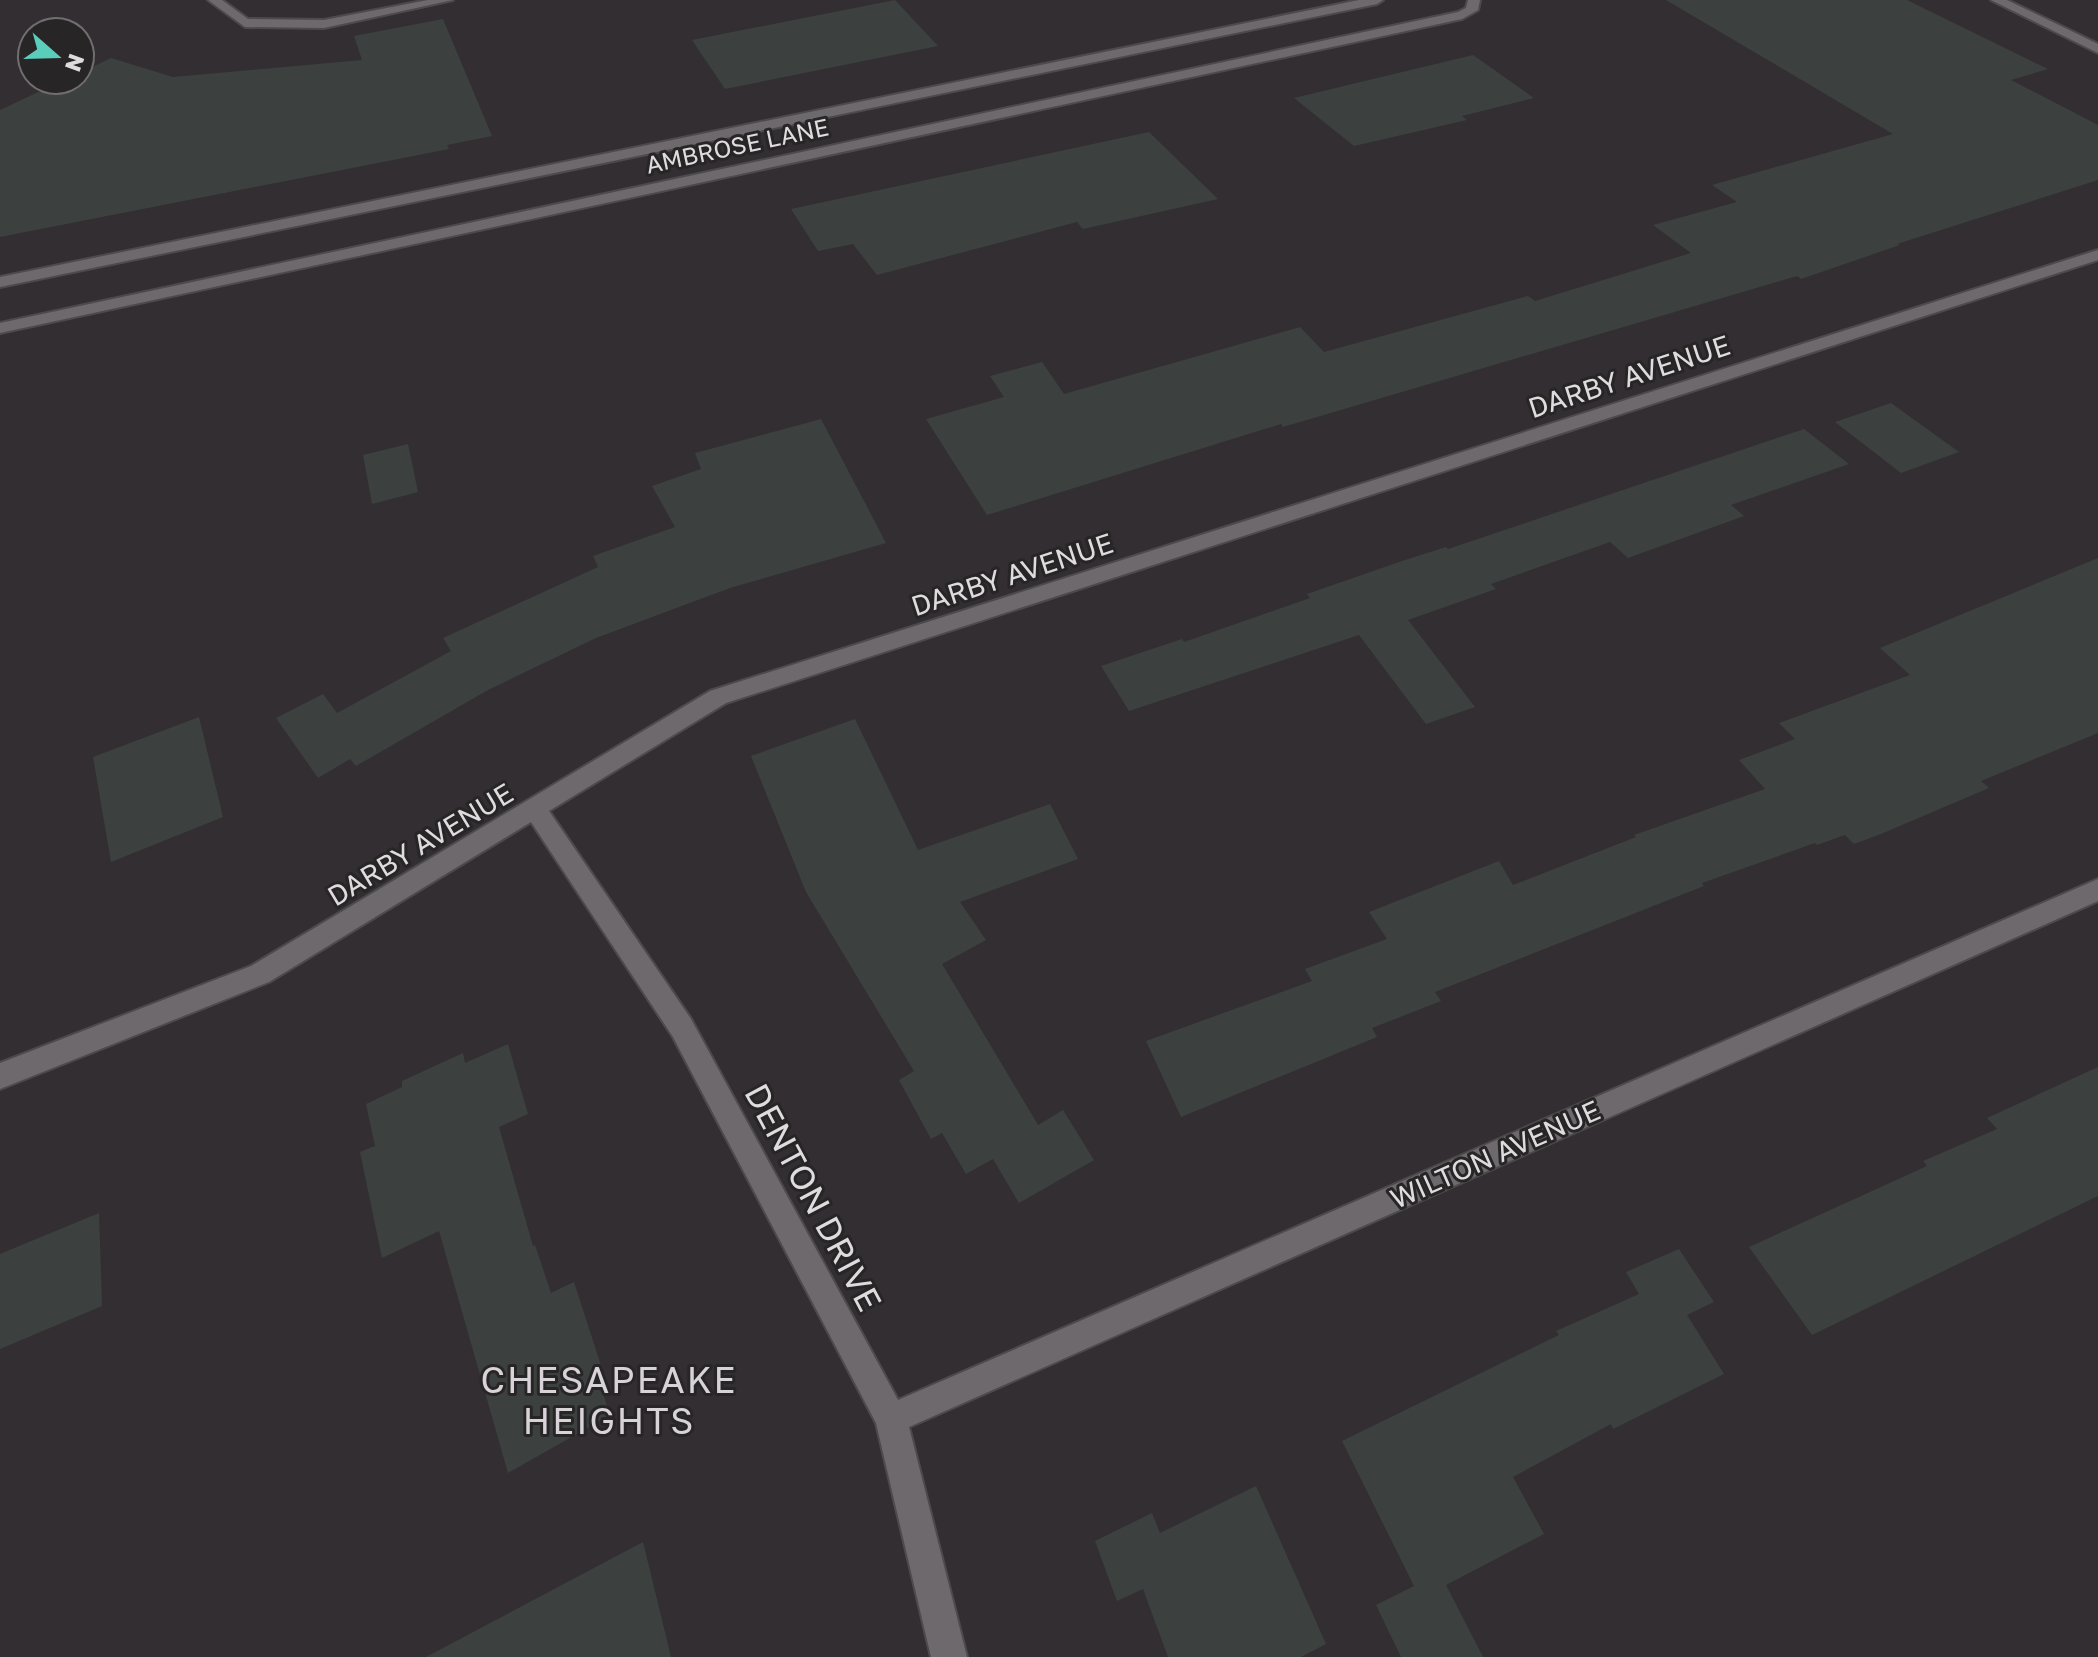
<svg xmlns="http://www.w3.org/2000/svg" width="2098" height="1657" font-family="'Golos Text',sans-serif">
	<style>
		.building { fill: #3c4140 }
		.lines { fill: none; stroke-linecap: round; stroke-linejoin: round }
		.minor-casing { stroke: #4d4a4c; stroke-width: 4 }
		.minor { fill: #6d696c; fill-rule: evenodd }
		.labels { text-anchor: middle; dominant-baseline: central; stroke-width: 6; stroke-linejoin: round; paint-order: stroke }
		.far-street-label { font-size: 24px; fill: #dfdcde; stroke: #282527 }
		.street-label { font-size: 28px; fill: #dfdcde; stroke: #282527 }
		.near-street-label { font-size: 34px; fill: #dfdcde; stroke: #282527 }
		.near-neighbourhood-label { font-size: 36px; letter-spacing: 2px; fill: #d8d3d6; stroke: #282527 }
	</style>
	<rect width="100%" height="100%" fill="#322e31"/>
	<!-- building -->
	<path class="building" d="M895,0L938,46L725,89L692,40Z
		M1666,0H1907L2048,69L2011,80L2098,125V180L1897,244L1900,245L1801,279L1797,276L1283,427L1281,424L987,515L926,419L1004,397L990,376L1042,362L1064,394L1300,327L1324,352L1528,296L1535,301L1691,253L1653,225L1737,202L1712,185L1893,134Z
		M443,19L492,136L447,145L449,149L0,237V110L64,80H80V73L111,58L173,77L362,60L354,36Z
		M1473,55L1534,98L1462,116L1467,120L1354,146L1294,98Z
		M1149,132L1218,199L1083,229L1077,222L877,275L853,244L818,251L791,209Z
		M1891,403L1959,452L1901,473L1835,422Z
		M821,419L886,543L730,588L596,638L488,690L356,766L350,759L318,778L276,718L323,694L337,713L451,651L443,638L598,567L593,556L675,527L652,486L701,469L695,453Z
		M1804,429L1849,464L1731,505L1744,516L1628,558L1610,542L1491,584L1496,589L1408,620L1475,707L1426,724L1359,635L1129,711L1101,666L1182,639L1184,642L1310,598L1307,594L1402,561L1446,547L1448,549Z
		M408,444L418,492L372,504L363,455Z
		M2098,558V733L1981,781L1989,788L1881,834L1854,844L1845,835L1817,845L1815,843L1702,883L1704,886L1435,992L1441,1001L1372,1028L1377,1037L1181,1117L1146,1041L1312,981L1305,969L1387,939L1369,912L1499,861L1513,885L1636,837L1634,835L1765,789L1739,760L1795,739L1779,723L1910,675L1880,648Z
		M199,717L223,817L111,862L93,757Z
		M855,719L918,850L1050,804L1078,859L960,902L986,940L942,964L1038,1125L1063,1110L1094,1160L1019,1203L993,1159L966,1174L942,1133L931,1139L899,1080L914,1071L806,892L751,756Z
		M508,1044L528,1114L499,1127L533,1246L535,1245L551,1293L574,1282L607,1384L601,1387L610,1415L508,1473L439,1231L382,1258L360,1152L375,1146L366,1104L402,1087V1081L463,1053L465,1063Z
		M2098,1067V1196L1812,1335L1749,1247L1927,1166L1923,1161L1997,1129L1987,1118Z
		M99,1213L102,1306L0,1349V1254Z
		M1679,1249L1714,1302L1687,1315L1724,1374L1613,1429L1611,1424L1513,1477L1544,1534L1446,1585L1483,1657H1401L1376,1605L1414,1586L1342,1441L1559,1335L1556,1331L1639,1294L1626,1272Z
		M1256,1486L1326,1644L1301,1657H1168L1143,1589L1117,1601L1095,1541L1152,1513L1160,1533Z
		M643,1542L671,1657H426Z"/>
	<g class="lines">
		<!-- minor casing -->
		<g class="minor-casing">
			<path id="minor" d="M208,0H222L248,19L324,20L428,0H453L324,28L245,27Z
				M1359,0H1383L1377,4L0,287V277Z
				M1468,0H1480L1478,10L1462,19L0,333V323L1458,12L1466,8Z
				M1991,0H2007L2098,44V53Z
				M2098,250V260L726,703L549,811L691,1019L898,1400L2098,879V901L909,1427L967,1657H931L876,1423L673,1037L531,822L269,982L0,1089V1063L251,966L710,691Z"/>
		</g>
		<!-- minor -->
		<use href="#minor" class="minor"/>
	</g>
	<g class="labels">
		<!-- far-street labels -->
		<g class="far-street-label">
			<text transform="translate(737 145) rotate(-12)">AMBROSE LANE</text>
		</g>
		<!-- street labels -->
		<g class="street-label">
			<text transform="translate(1629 376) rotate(-18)">DARBY AVENUE</text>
			<text transform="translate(1012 574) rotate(-18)">DARBY AVENUE</text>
			<text transform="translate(420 844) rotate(-31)">DARBY AVENUE</text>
			<text transform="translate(1495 1154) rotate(-24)">WILTON AVENUE</text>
		</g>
		<!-- near-street labels -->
		<g class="near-street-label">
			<text transform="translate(814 1197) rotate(62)">DENTON DRIVE</text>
		</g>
		<!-- near-neighbourhood labels -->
		<g class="near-neighbourhood-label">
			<text x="609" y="1379">CHESAPEAKE<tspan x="609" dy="41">HEIGHTS</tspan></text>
		</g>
	</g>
	<!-- north arrow -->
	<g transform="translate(56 56) rotate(110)"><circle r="38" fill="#282527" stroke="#716e70" stroke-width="2"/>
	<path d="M0-6L14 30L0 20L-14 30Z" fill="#5bcebb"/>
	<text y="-12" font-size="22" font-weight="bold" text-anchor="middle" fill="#dfdcde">N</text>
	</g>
</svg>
